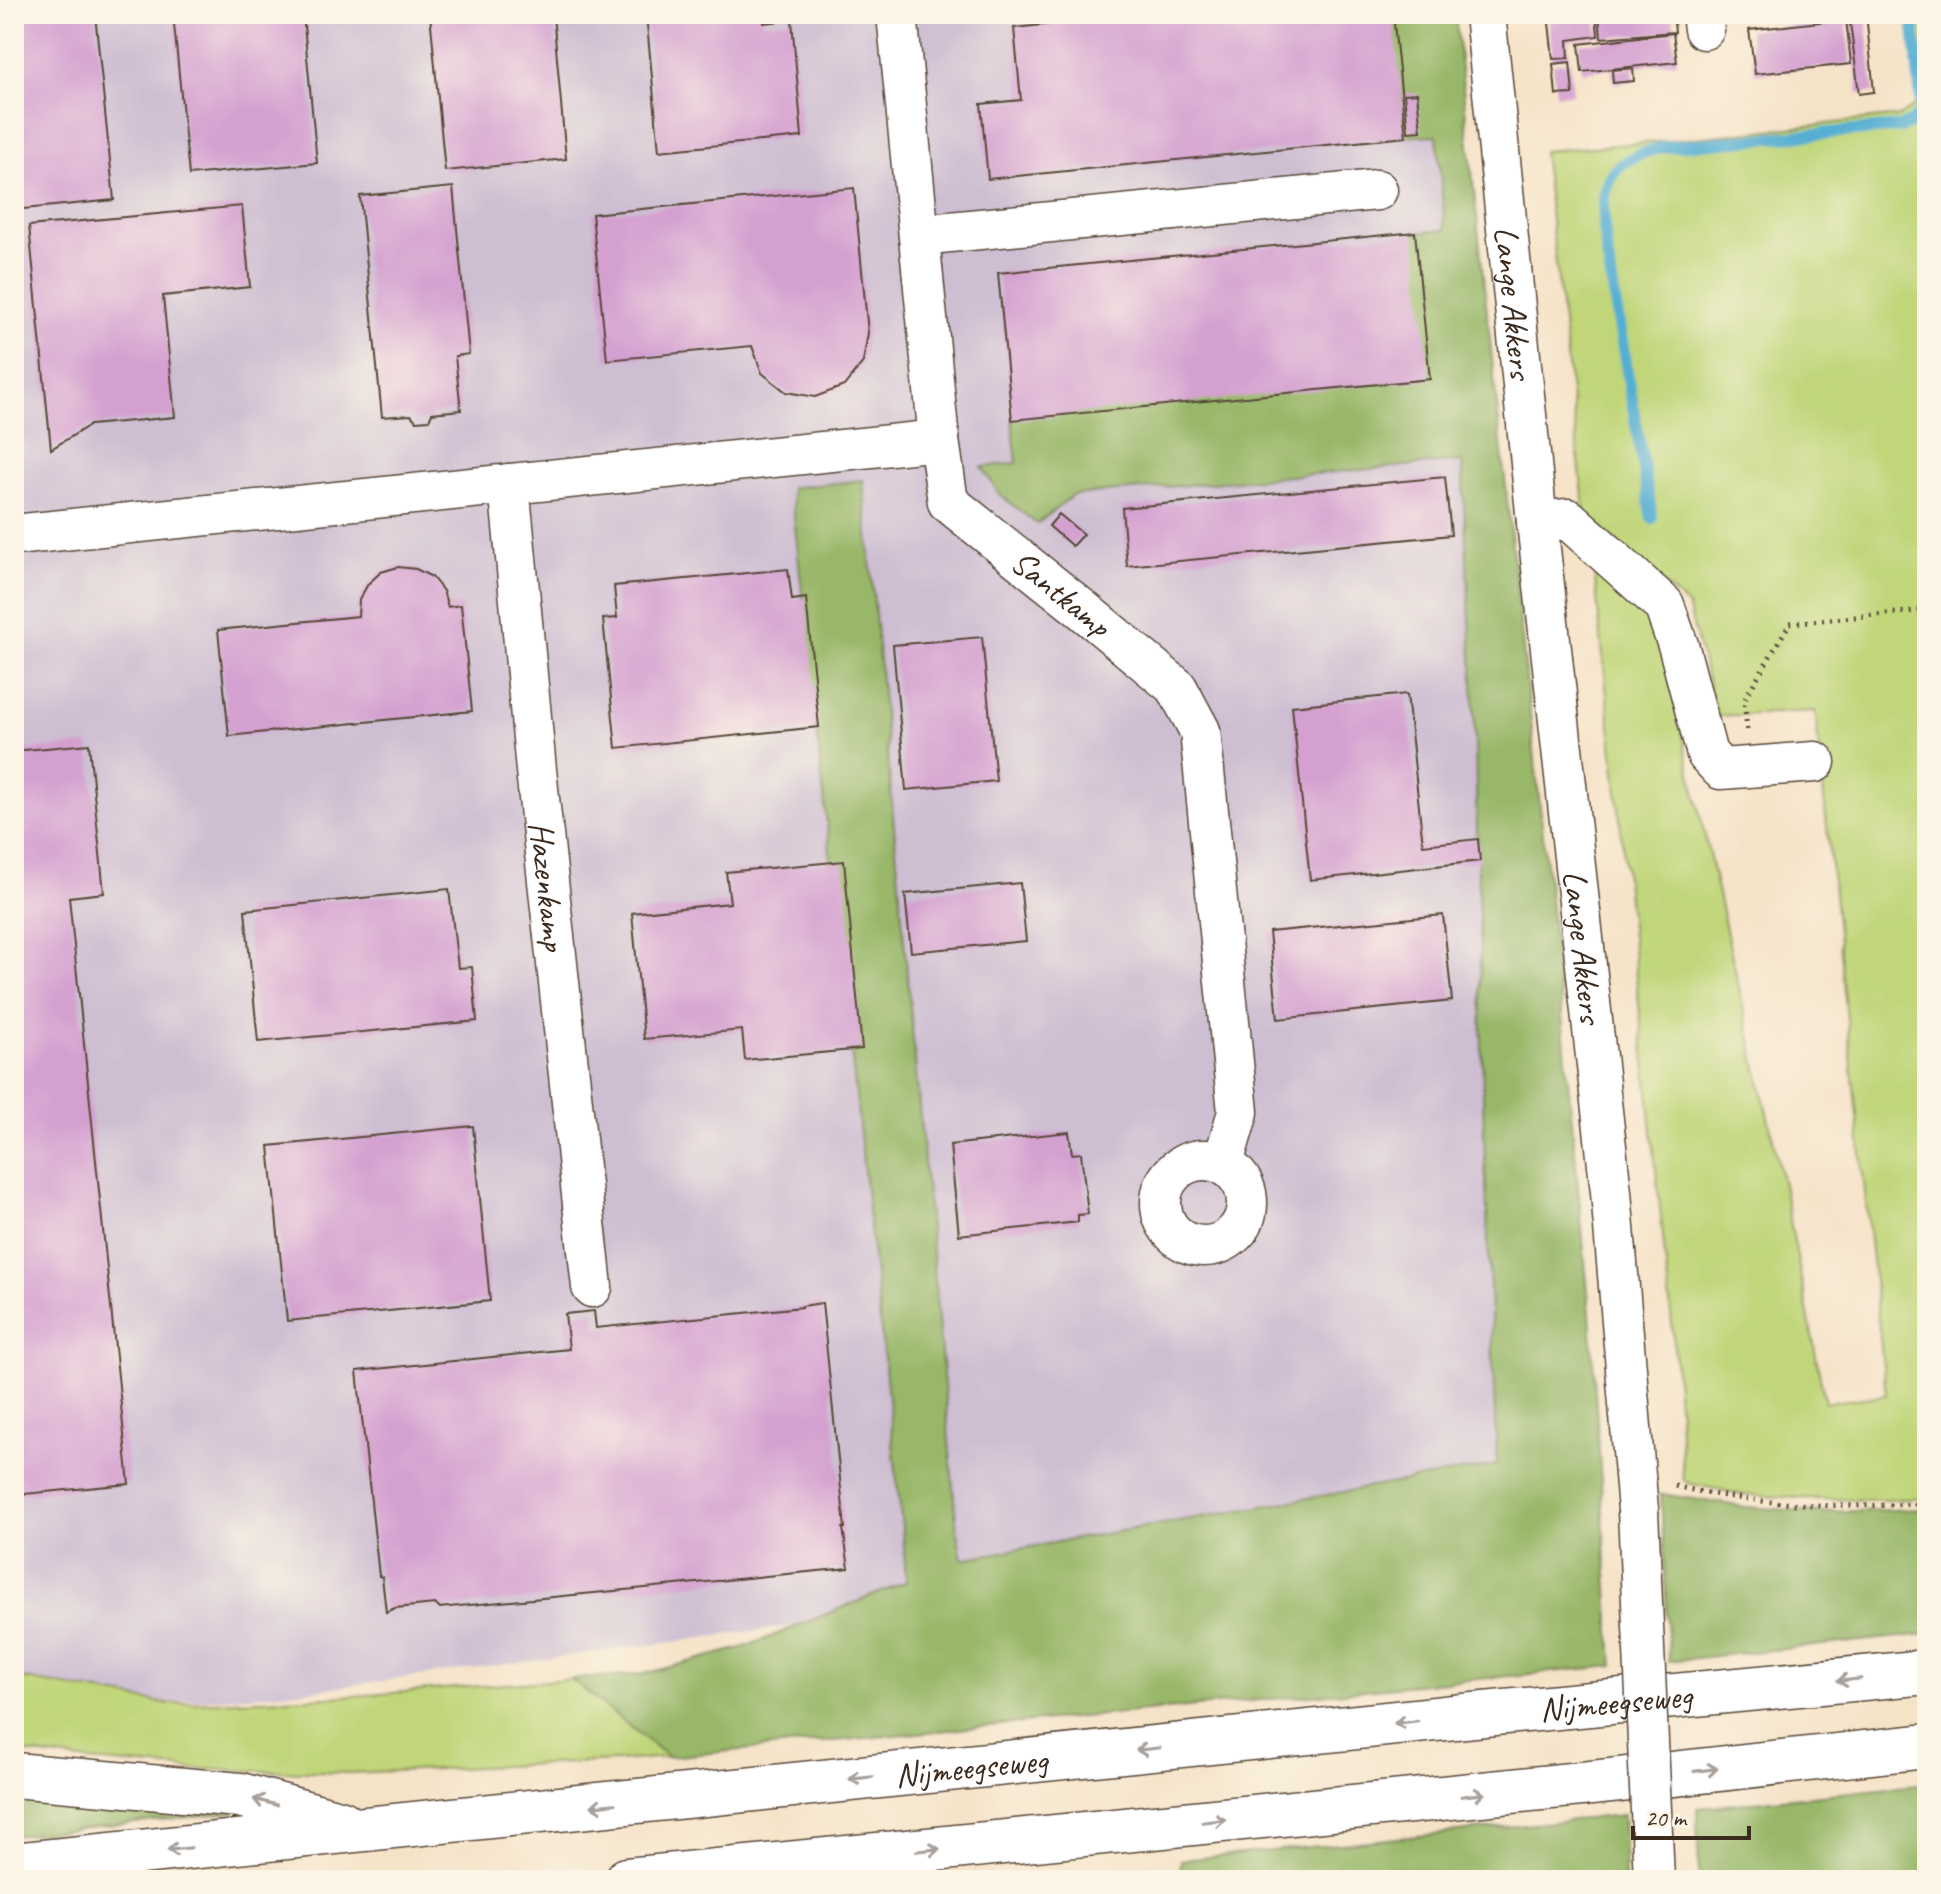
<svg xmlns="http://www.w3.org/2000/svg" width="1941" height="1894" font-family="Caveat,sans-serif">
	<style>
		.industrial { fill: #cdbed2 }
		.green { fill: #c0d679; stroke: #7e804c; stroke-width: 2 }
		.forest { fill: #98b769; stroke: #6a7044; stroke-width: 2 }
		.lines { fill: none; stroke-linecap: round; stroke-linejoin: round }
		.stream { stroke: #55afd3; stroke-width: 12 }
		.building { fill: #d4a0d0 }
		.minor-casing { stroke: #574638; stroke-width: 43 }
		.highway-casing { stroke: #574638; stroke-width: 47 }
		.path { stroke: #574638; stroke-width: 5; stroke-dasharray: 2 6; stroke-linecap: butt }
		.minor { stroke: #fff; stroke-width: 40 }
		.highway { stroke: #fff; stroke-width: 44 }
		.minor-bridge-casing { stroke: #574638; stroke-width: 43; stroke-linecap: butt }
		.minor-bridge { stroke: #fff; stroke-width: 40 }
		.oneway { stroke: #a79f9a }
		.labels { text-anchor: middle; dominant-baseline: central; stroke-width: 8; stroke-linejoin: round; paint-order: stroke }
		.street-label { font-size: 34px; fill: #3b2a1e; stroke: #fcf5e5 }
	</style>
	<rect width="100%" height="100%" fill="#fcf5e5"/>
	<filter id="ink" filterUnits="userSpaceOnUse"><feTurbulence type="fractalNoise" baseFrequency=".0125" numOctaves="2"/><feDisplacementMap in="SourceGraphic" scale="16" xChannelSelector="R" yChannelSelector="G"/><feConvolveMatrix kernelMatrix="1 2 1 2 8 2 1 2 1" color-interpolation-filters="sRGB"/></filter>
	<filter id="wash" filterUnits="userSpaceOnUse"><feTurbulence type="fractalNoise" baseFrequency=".006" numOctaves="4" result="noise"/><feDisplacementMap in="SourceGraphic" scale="32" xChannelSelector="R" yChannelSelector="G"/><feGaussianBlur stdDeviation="1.8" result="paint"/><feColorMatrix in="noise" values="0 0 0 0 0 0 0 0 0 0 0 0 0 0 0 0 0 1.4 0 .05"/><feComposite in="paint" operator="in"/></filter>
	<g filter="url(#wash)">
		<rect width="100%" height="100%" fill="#f5e3c8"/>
		<!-- industrial -->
		<path class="industrial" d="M14,14H1428L1549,1524L315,1690L163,1703L14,1676Z"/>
		<!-- green -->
		<path class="green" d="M1908,14H1927V1498L1886,1500L1820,1499L1745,1495L1688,1483L1683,1480L1674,1343L1593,560L1657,622L1783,1184L1825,1403L1886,1395L1815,711L1717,716L1688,606L1585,513L1543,151L1667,141L1900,116L1917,104Z
			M14,1677L168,1704L354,1696L571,1679L668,1757L616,1761L349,1773L194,1769L89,1761L14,1751Z"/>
		<!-- forest -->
		<path class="forest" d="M1390,14H1455L1559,984L1590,1314L1613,1666L668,1757L571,1679L643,1674L745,1647L906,1582L904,1546L791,488L863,480L957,1531L962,1559L1497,1465L1484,1136L1474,700L1462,461L1073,495L1037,524L999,494L982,467L1017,463L1012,420L1413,233L1445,230L1437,135L1402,137Z
			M1661,1494L1745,1507L1821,1512L1927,1509V1634L1669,1661Z
			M1927,1784V1880H1699L1697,1808Z
			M14,1789L236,1812L14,1836Z
			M1623,1815L1625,1880H1179L1181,1860Z"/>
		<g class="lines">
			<!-- stream -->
			<path class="stream" d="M1652,518L1606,248C1600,190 1599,162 1664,147L1900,127L1911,123L1922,111L1913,14"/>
		</g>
		<g id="blocks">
			<!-- building -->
			<path class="building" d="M14,14H95L114,200L14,210Z
				M173,14H303L317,163L189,175Z
				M430,14H553L566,159L445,171Z
				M646,14H763L764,23L792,20L802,137L659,151Z
				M1150,14H1393L1406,137L988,179L981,104L1021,100L1014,28Z
				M1548,14H1596L1598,36L1568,40L1569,58L1553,59Z
				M1599,14H1673L1675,32L1601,38Z
				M1849,14H1866L1874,92L1859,94Z
				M1846,19L1851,64L1755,74L1749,30Z
				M1673,33L1677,62L1582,72L1579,44Z
				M1570,62L1573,94L1556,95L1553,64Z
				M1633,68L1634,81L1613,83L1612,70Z
				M1417,93L1421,131L1408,132L1404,94Z
				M453,187L469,354L455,356L461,410L432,413L429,420L416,421L411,415L382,417L360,196Z
				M854,188L868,333L863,362L844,386L815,397L786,392L762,373L752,346L607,360L592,214Z
				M242,206L250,287L163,296L175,417L90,425L51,449L29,226Z
				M1415,232L1430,379L1012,420L998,273Z
				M1445,477L1451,535L1127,566L1122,508Z
				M1059,514L1083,534L1072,546L1049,526Z
				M398,567L416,569L432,577L443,591L448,607L461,605L472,711L229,736L218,630L358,616L359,600L368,584L381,572Z
				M788,569L792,600L806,598L819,727L616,748L603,619L617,618L614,586Z
				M982,637L996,781L906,790L893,645Z
				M1407,694L1423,845L1478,839L1480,861L1310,880L1292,706Z
				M89,744L104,893L69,897L129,1484L14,1495V751Z
				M844,861L862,1049L745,1060L742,1030L644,1039L632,913L730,903L726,872Z
				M1020,883L1026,941L911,952L905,894Z
				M449,889L458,968L472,967L477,1021L258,1042L245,910Z
				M1443,915L1452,1001L1278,1019L1269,932Z
				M473,1126L490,1301L287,1321L269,1146Z
				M1069,1132L1072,1154L1081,1153L1088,1214L1078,1215V1222L959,1235L950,1145Z
				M822,1303L845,1528H843L849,1568L439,1608L435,1604L395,1608L386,1612L382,1577L379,1576L357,1371L569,1349L565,1314L594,1311L596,1328L802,1307V1306Z"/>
		</g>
	</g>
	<g filter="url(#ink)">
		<use href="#blocks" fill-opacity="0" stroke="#574638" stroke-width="2"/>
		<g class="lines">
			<!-- minor casing -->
			<g class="minor-casing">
				<g id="minor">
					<path id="s1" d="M897,14L939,440L948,502L1083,610L1177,688L1200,731L1238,1112L1223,1163"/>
					<path id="s2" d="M1485,14L1537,522L1611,1192L1638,1510"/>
					<path d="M1702,14L1704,29"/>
					<path d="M919,235L1377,190"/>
					<path id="s3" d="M509,484L536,770L592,1287"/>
					<path d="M1537,522L1568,519L1664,605L1679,648L1707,754L1721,769L1815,762"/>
					<path d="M14,535L939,440"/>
					<circle cx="1204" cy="1203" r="43"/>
				</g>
			</g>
			<!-- highway casing -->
			<g class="highway-casing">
				<g id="highway">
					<path d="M14,1775L240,1795L342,1823"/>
					<path id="s4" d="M14,1865L1484,1714L1927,1672"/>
					<path d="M627,1880L1601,1782L1927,1746"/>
				</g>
			</g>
			<!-- path -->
			<path class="path" d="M1747,730L1744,700L1790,623L1927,610
				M1675,1486C1758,1506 1842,1509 1927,1503"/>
			<!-- minor -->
			<use href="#minor" class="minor"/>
			<!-- highway -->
			<use href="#highway" class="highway"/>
			<!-- minor-bridge casing -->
			<g class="minor-bridge-casing">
				<path id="minor-bridge" d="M1638,1510L1654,1880"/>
			</g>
			<!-- minor-bridge -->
			<use href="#minor-bridge" class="minor-bridge"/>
		</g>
		<!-- one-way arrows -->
		<defs><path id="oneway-shaft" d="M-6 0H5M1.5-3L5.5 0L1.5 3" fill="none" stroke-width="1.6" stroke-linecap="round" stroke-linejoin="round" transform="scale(2)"/></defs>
		<g class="oneway">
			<use href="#oneway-shaft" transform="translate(1849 1680) rotate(174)"/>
			<use href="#oneway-shaft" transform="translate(1406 1722) rotate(174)"/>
			<use href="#oneway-shaft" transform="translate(1148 1749) rotate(174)"/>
			<use href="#oneway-shaft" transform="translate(1706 1770) rotate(-7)"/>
			<use href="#oneway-shaft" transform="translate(861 1778) rotate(174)"/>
			<use href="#oneway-shaft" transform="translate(1473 1795) rotate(-6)"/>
			<use href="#oneway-shaft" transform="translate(265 1802) rotate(-165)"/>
			<use href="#oneway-shaft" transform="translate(603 1805) rotate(174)"/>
			<use href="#oneway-shaft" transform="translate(1214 1821) rotate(-6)"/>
			<use href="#oneway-shaft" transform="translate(179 1849) rotate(174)"/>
			<use href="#oneway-shaft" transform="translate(928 1850) rotate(-6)"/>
		</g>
	</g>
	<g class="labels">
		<!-- street labels -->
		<g class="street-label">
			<text stroke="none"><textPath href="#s2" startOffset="290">Lange Akkers</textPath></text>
			<text stroke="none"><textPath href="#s1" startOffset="636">Santkamp</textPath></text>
			<text stroke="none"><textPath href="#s3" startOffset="404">Hazenkamp</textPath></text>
			<text stroke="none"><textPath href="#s2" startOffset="938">Lange Akkers</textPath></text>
			<text stroke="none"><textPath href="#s4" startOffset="1610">Nijmeegseweg</textPath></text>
			<text stroke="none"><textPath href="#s4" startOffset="962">Nijmeegseweg</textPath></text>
		</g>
	</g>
	<!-- margin -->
	<rect width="1941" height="1894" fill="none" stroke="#fcf5e5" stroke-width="48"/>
	<!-- scale -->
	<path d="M1633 1826v12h116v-12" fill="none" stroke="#3b2a1e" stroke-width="4"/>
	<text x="1645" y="1826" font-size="24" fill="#3b2a1e" stroke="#fcf5e5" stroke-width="6" paint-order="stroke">20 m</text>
</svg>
